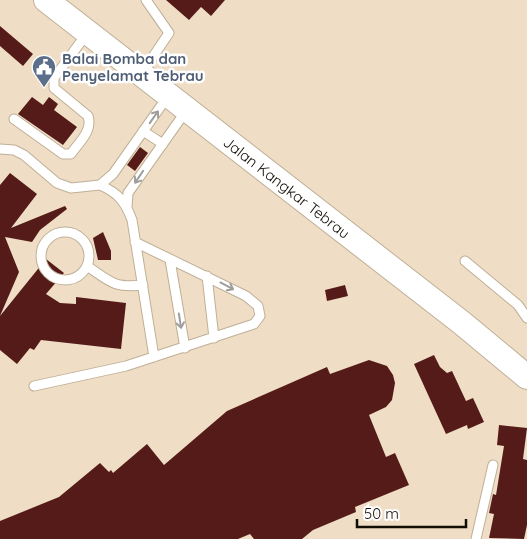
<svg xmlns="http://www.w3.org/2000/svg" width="527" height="539" font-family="Quicksand,sans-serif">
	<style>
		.building { fill: #551b19 }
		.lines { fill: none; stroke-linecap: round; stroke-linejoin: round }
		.lane-casing { stroke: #bfaf96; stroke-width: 11 }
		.secondary-casing { stroke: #bfaf96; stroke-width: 26 }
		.lane { stroke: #fff; stroke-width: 9 }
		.secondary { stroke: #fff; stroke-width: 24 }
		.oneway { stroke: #a09e9b }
		.labels { text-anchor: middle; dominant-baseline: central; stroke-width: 5; stroke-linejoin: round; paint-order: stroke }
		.service-label { font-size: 15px; font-weight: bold; fill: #4e5e75; stroke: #fff; text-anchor: start }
		.street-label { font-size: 15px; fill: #110c04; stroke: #fff }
	</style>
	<rect width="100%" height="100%" fill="#efdec5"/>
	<!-- building -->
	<path class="building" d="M166,0H225L211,16L201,7L189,20Z
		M0,26L33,54L23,66L0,46Z
		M32,97L43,105L49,97L58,104L54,110L77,127L63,145L18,114Z
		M140,147L148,153L135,171L127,165Z
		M10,173L37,194L11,228L65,206L67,209L40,230L32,242L5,237L19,272L0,316V185Z
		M103,232L111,251V260H98L93,238Z
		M46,259L64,273L46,294L60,303L76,304V297L126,303L121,349L41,340L34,350L30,348L17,364L0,350V316Z
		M345,285L348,296L327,301L325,290Z
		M434,355L440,367L447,373L452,371L466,401L473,398L484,422L468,429L467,425L446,434L414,364Z
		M369,360L387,366L393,375L395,383L392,400L386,407L369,415L386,457L395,453L409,485L355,507L356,512L313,530L302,539H254L250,534L238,539H0V521L59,497L100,463L109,472L111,470L113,473L147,444L164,465L227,411L327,367L330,374Z
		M499,425L527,428L523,459L527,460V525L524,539L489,538L494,514L489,513L493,494L496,495L504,446L497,445Z"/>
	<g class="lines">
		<!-- lane casing -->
		<g class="lane-casing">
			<path id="lane" d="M142,73L169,33L146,0
				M14,119L63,154H71C79,142 93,131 88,116L54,88V78L88,32
				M143,131L163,144
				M0,149L14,150L24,155L57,183L71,188L100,185L113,174L168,96
				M100,185C118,193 125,201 132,220L154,357
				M127,207L128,193L186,111
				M41 256a24 24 0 1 1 48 0a24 24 0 1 1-48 0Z
				M170,260L185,348
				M465,261L518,305L527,318
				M87,266C111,282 113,288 143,285
				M207,276L214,338
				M34,386L126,366L254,324L260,316L258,306L246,296L135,242
				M476,539L493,465"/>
		</g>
		<!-- secondary casing -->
		<g class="secondary-casing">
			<g id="secondary">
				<path id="s1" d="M46,0L462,323L527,377"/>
			</g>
		</g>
		<!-- lane -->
		<use href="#lane" class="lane"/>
		<!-- secondary -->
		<use href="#secondary" class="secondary"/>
	</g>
	<!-- one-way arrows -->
	<defs><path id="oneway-shaft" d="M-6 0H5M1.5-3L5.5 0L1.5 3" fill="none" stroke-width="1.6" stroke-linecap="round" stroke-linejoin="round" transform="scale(1.25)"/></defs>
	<g class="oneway">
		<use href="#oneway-shaft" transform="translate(154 117) rotate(-55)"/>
		<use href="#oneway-shaft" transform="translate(139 177) rotate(124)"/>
		<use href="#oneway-shaft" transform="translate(227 286) rotate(28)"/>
		<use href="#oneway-shaft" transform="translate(180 321) rotate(81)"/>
	</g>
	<!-- icons -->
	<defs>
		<g id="civic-pin" transform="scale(1.25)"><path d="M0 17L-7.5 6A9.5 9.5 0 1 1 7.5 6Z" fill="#5c6f8a" stroke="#fff"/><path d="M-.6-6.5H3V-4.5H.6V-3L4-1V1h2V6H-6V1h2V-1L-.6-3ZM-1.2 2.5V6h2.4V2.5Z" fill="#fff"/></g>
	</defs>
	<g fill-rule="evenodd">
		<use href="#civic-pin" x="44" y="67"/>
	</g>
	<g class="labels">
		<!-- service labels -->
		<g class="service-label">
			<text x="62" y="58">Balai Bomba dan<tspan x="62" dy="17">Penyelamat Tebrau</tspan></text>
		</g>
		<!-- street labels -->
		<g class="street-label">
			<text stroke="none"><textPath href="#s1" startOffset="305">Jalan Kangkar Tebrau</textPath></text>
		</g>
	</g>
	<!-- scale -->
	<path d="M357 519v8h109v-8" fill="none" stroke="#110c04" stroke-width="2.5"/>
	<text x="364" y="519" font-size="15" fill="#110c04" stroke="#ffffff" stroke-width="4" paint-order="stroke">50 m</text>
</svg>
